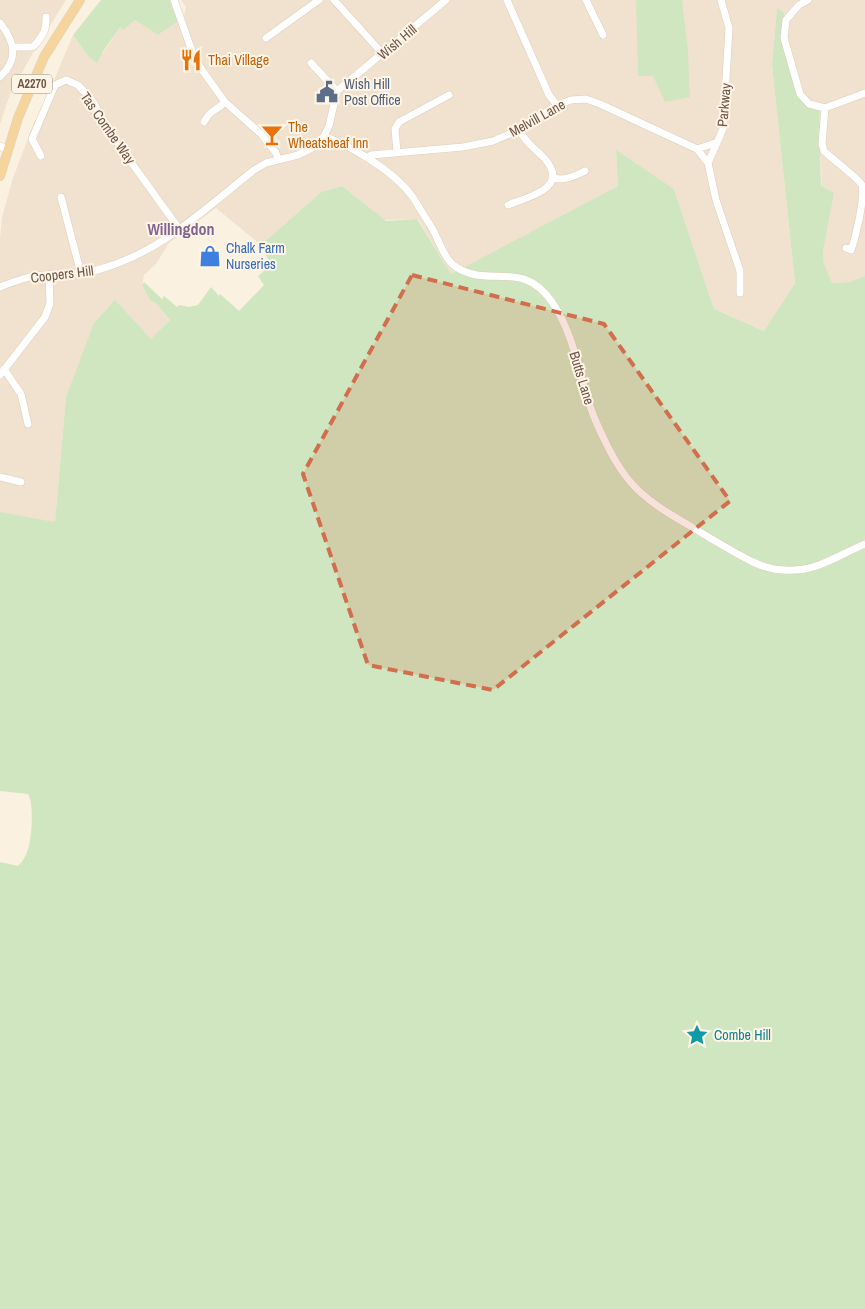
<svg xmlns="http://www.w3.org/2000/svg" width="865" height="1309" font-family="'Archivo Narrow',sans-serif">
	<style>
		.residential { fill: #f1e2cf }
		.green { fill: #cfe6c0; fill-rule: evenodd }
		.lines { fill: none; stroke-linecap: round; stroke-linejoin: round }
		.minor-casing { stroke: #ddcdbd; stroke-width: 8 }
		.major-casing { stroke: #dad3d0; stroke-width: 10 }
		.minor { stroke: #fff; stroke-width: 7 }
		.major { stroke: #f5d59c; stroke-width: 9 }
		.marked { fill: #d26d4d; fill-opacity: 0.2; stroke: #d26d4d; stroke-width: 4; stroke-dasharray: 10 6; stroke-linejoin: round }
		.labels { text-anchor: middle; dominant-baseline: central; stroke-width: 4; stroke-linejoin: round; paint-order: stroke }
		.shield { fill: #fef5e6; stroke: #9a8679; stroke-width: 1 }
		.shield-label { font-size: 12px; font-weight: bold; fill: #6f574a }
		.street-label { font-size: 14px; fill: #6f574a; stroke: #fef5e6 }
		.food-label { font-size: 14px; fill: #c56008; stroke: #fef5e6; text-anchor: start }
		.service-label { font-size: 14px; fill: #4e5e75; stroke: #fef5e6; text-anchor: start }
		.shop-label { font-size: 14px; fill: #366cbe; stroke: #fef5e6; text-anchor: start }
		.culture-label { font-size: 14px; fill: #0d838f; stroke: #fef5e6; text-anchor: start }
		.quarter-label { font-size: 16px; font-weight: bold; fill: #846592; stroke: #fef5e6 }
	</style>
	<rect width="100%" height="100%" fill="#faf1e0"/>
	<!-- residential -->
	<path class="residential" d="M0,0H66L31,56L9,97L0,124Z
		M181,0H865V276L849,282L831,283L823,261L821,161L818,140L803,99L777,9L772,65L795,283L764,331L714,309L674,189L616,151L618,186L451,275L418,219L383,220L342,186L321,192L261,245L216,208L169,243L156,264L144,275L142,285L150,300L157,304L170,320L151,340L66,397L55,522L0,514V238L2,217L13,178L35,120L41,122L57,86L54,80L73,35L89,57L103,53L120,27L123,29L135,20L158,35L184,16L186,7Z"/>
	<!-- green -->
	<path class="green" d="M101,0H170L178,21L158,35L135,20L123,30L120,27L102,53L97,63L89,57L73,35Z
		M636,0H682L688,51L690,97L665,102L653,76H638Z
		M777,8L784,13L782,39L803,99L819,109L821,186L834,193L823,250V261L832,283L849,282L865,276V1309H0V862L18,866C23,861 26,856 28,849C32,838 34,803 28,794L0,791V512L55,522L66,397L94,323L115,300L151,339L170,320L157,304L150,300L142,285L144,282L162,299L164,296L177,307L179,305L189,307L198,305L211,287L219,296L220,294L239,311L264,285L258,276L271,265L261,245L321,192L342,186L386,221L417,219L451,274L618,186L616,150L674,189L714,309L764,331L795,283L772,65ZM561,325L574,337L572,340L581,383Z"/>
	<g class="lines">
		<!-- minor casing -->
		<g class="minor-casing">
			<path id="minor" d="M174,0L193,54L202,70L225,102L261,134L276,153L278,159
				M334,0L383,54
				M507,0L549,95L557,105
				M586,0L603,35
				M721,0L729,28L723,129L708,163L716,200L740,271V293
				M808,0L799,5L786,20L784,38L800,94L809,104L825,108L865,93
				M0,23C15,42 19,59 0,77
				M266,38L319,0
				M13,47H33C42,37 47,30 46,17
				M311,63L337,91
				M825,108L822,144L824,151C832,159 858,178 862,185C865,198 856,236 851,250L846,248
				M204,122C212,108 215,112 225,102
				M324,136C355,148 399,174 416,202C421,211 427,220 432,228C439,240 444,259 456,267C490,289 521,258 552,302C574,334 579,374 591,409C595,420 600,431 605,441C614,460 624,477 639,491C657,508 679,519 700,532C717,542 735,553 753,562C765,568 780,571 794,570C818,570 843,553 865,544
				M0,146L8,150
				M697,149L715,143
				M397,152L395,129L399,122L449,95
				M41,156L32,139L55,85L66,80L78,85L92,100L113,137L180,230
				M368,158L371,155L463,147L493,141L519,130L557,105L571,100L586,99L600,104L697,149L708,163
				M553,178C565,181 574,176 585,171
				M61,197L81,274
				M508,205C528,197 570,188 545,159C534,147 528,146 519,130
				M0,287C9,283 19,280 29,277C51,272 75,276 97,270C161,253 204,209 254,170L266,163L298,155L312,148L324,136L329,126L337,91L446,0
				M4,369L21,394L28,424
				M0,375L45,317L50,303L49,276
				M0,477L21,482"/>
		</g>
		<!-- major casing -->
		<g class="major-casing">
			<path id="major" d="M0,176L18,118L44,57L80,0"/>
		</g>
		<!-- minor -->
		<use href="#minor" class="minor"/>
		<!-- major -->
		<use href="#major" class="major"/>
	</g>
	<!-- marked area -->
	<path class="marked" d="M412,275L604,324L730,501L493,690L368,665L303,474Z"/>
	<!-- icons -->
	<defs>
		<g id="restaurant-bare" transform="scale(1.725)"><path d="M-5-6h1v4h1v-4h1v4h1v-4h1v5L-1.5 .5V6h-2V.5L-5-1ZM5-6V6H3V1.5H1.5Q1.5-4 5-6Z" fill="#e8710a" stroke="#fef5e6" stroke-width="2.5" paint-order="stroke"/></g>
		<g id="civic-bare" transform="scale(1.725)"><path d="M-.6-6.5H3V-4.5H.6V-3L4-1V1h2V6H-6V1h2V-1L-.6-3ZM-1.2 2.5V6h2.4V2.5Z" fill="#5c6f8a" stroke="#fef5e6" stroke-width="2.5" paint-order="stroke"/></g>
		<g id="bar-bare" transform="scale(1.725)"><path d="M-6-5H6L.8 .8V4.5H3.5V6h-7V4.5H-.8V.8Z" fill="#e8710a" stroke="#fef5e6" stroke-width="2.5" paint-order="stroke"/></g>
		<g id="shop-bare" transform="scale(1.725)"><path d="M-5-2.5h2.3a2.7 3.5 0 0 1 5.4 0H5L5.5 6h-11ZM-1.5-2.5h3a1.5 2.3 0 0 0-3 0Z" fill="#3f7fe0" stroke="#fef5e6" stroke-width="2.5" paint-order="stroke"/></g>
		<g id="sight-bare" transform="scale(1.725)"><path d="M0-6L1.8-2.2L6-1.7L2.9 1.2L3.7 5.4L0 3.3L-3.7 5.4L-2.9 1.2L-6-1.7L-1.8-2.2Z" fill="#0f9aa8" stroke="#fef5e6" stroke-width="2.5" paint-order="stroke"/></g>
	</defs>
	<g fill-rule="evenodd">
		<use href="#restaurant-bare" x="191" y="60"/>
		<use href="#civic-bare" x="327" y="92"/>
		<use href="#bar-bare" x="272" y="135"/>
		<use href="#shop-bare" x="210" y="256"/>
		<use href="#sight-bare" x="697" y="1035"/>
	</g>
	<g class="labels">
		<!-- shield labels -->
		<rect class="shield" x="12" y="74.5" width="40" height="19" rx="4"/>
		<g class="shield-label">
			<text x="32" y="84">A2270</text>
		</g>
		<!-- street labels -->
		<g class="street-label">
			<text transform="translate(397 42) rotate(-40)">Wish Hill</text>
			<text transform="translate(724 105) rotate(-85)">Parkway</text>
			<text transform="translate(537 118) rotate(-29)">Melvill Lane</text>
			<text transform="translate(108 128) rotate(55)">Tas Combe Way</text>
			<text transform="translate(62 274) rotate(-7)">Coopers Hill</text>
			<text transform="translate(582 378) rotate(73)">Butts Lane</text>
		</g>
		<!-- food labels -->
		<g class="food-label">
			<text x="208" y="60">Thai Village</text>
			<text x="288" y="127">The<tspan x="288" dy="16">Wheatsheaf Inn</tspan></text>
		</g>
		<!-- service labels -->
		<g class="service-label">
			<text x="344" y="84">Wish Hill<tspan x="344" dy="16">Post Office</tspan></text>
		</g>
		<!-- shop labels -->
		<g class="shop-label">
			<text x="226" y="248">Chalk Farm<tspan x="226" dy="16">Nurseries</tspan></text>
		</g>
		<!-- culture labels -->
		<g class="culture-label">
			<text x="714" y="1035">Combe Hill</text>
		</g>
		<!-- quarter labels -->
		<g class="quarter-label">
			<text x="181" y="229">Willingdon</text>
		</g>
	</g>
</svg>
